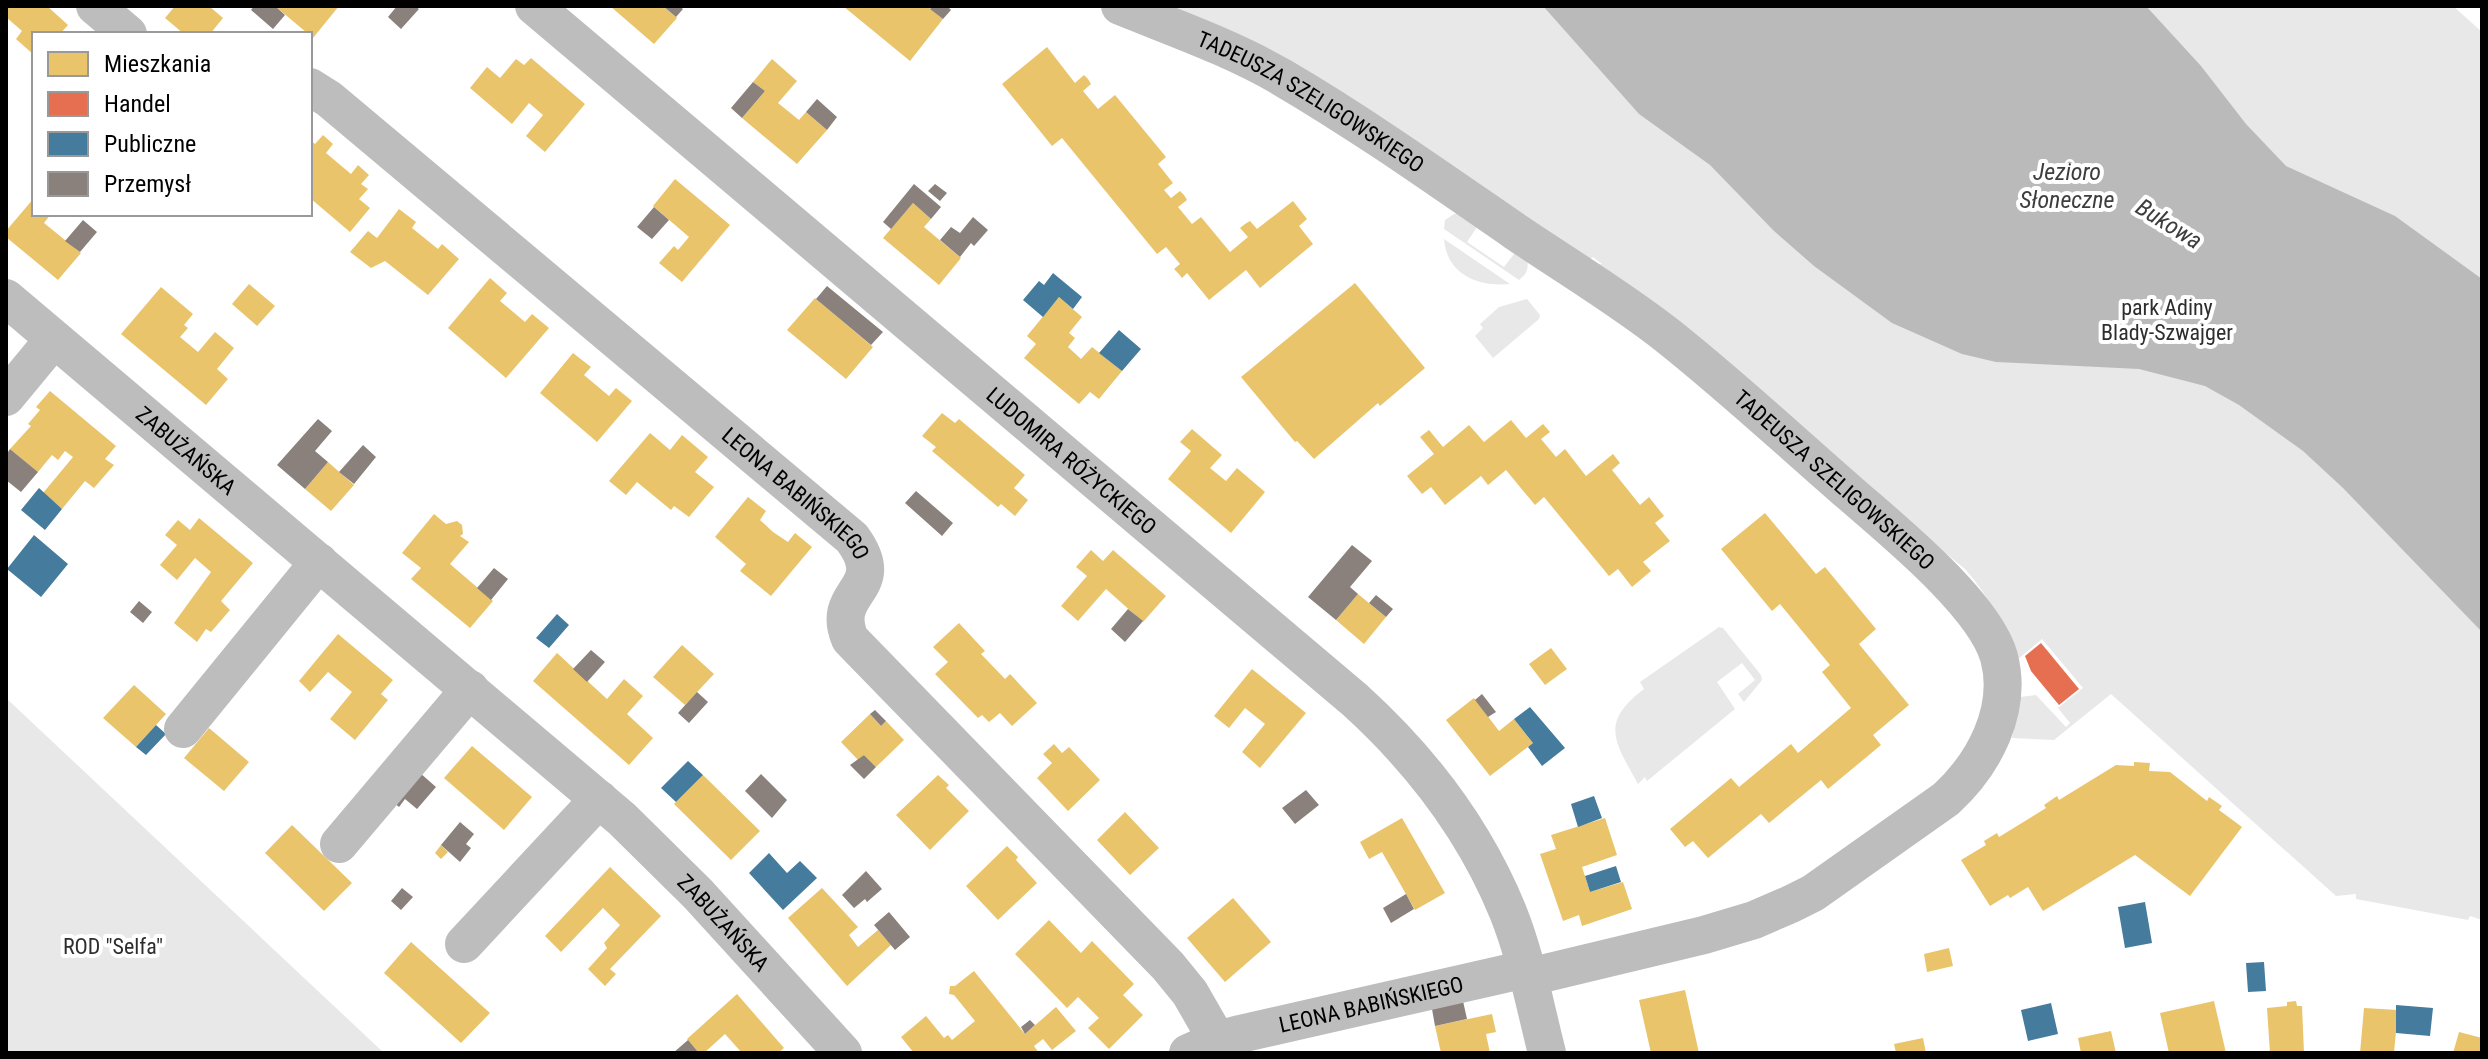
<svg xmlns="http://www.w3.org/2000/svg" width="2488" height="1059" font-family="'Roboto Condensed',sans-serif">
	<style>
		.green { fill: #e8e8e8 }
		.water { fill: #bababa }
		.homes { fill: #e9c46a }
		.shops { fill: #e76f51 }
		.public { fill: #457b9d }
		.industry { fill: #8a817c }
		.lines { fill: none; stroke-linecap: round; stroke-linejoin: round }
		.minor { stroke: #bdbdbd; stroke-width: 38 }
		.labels { text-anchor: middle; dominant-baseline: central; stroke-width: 8; stroke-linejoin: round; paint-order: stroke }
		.street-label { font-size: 22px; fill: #000; stroke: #fff }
		.park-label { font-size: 22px; fill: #2d2d2d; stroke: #fff }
		.water-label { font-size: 24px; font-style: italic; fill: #3e3e3e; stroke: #fff }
	</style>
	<rect width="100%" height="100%" fill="#fff"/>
	<!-- green -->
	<path class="green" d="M1162,6H2453L2482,32V920L2470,916L2468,920L2356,899V894L2336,896L2111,694L2054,740L2012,738L2020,697L2036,695L2066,727L2070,723L2058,708L2083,688L2042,639L2017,660C2004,627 1989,596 1965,569L1595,265L1602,264L1593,257L1589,260Z
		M1462,214L1479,224L1467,242L1504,267L1517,250L1527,259C1529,269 1527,274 1519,280L1444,229L1445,220L1454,214Z
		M1444,239L1510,284C1478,287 1447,275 1444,239Z
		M1527,299L1540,315L1539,319L1493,358L1475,336L1483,328L1480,324L1499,307Z
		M1719,627L1723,628L1761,675L1762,680L1744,702L1738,694L1755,680L1742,663L1717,682L1735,709L1647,781L1645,777L1638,784C1615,742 1599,723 1644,689L1640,682Z
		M6,698L384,1053H6Z"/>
	<!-- water -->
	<path class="water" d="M1543,6H2146L2201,66L2246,124L2286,166L2395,216L2482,279V632L2343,488L2303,451L2239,405L2205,386L2139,369L1996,362L1962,354L1892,323L1814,266L1774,231L1710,165L1639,114Z"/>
	<!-- homes -->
	<path class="homes" d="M6,6H47L68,25L60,34H34V55L16,39L22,31L6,17Z
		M175,6H209L223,18L210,34H184L165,18Z
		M275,6H339L313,38Z
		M610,6H663L677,18L654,44Z
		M843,6H927L943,19L910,61Z
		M1047,47L1075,83L1084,75L1088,79L1091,84L1083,91L1098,109L1115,95L1166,157L1158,164L1173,183L1164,190L1171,198L1180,191L1184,195L1187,200L1178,207L1192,224L1201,217L1230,252L1248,237L1240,228L1245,224L1250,221L1257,229L1293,201L1307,219L1299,226L1313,244L1260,288L1246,270L1209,300L1187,273L1182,278L1178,273L1174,269L1180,264L1166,247L1157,254L1062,138L1052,146L1002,84Z
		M531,58L585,104L545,152L526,136L543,115L529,103L512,124L470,88L487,67L500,78L516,59L524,65Z
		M772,59L797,81L778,103L799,120L806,112L827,130L797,164L742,118L765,91L753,82Z
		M323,135L333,144L326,153L351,174L358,165L369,175L361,184L368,189L359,199L370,208L350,232L310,198V140L315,144Z
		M675,179L730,225L682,282L659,263L674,246L678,250L689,237L653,206Z
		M34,198V214H51L44,223L81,253L58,280L6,237V231Z
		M913,203L931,219L924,227L961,258L939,285L883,238Z
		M399,209L416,222L412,228L438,249L442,244L459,259L428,295L385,261L371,268L350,252L368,231L377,238Z
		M490,278L507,293L500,301L512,311L525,322L532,314L549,328L506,378L448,328Z
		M1355,283L1425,368L1380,406L1378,403L1314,459L1297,441L1295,442L1241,377Z
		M249,284L275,306L257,326L232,304Z
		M161,287L193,314L184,325L188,328L180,337L198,352L215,332L234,348L217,369L228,379L206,405L121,334Z
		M1059,297L1082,317L1069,333L1075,338L1068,347L1081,359L1092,347L1122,371L1099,399L1090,392L1079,404L1024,358L1036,344L1027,336Z
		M815,298L873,347L846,379L787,330Z
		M573,353L591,367L584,375L609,396L616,388L632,401L597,442L540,393Z
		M50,391L116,446L105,459L114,465L94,488L85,481L62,509L43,493L73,457L65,451L58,460L52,455L38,472L10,449L31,426L28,424L40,410L36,407Z
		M942,413L955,423L959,419L1025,475L1014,488L1028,500L1015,516L1001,504L998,507L932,451L936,447L922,436Z
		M1511,420L1526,438L1543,424L1550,432L1541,439L1556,457L1565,449L1586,476L1613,454L1620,463L1612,470L1640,505L1649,497L1664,516L1655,523L1670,541L1643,562L1651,571L1632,587L1618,569L1609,576L1544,497L1535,505L1506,470L1488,485L1481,476L1445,505L1431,487L1422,494L1407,476L1434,454L1420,437L1429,430L1443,447L1469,425L1484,442Z
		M1192,429L1222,455L1210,468L1226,481L1237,468L1265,492L1231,533L1168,479L1191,451L1180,442Z
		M650,433L670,450L682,435L708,457L695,472L714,487L689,517L674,506L671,510L637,482L626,495L609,481Z
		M328,462L354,485L331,511L305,489Z
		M748,497L766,511L760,520L773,532L788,542L795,533L812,547L771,596L740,571L746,564L715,537Z
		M1765,513L1816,574L1825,567L1876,629L1859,644L1909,705L1873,735L1881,745L1828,789L1821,780L1769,823L1761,814L1708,858L1693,841L1685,847L1670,829L1731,778L1739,787L1791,744L1798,753L1851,708L1822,672L1830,665L1780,604L1772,611L1721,549Z
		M434,514L446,524L457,521L462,525L463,534L460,536L469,542L450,564L493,601L470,628L411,579L421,568L402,553Z
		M199,518L253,563L221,601L230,610L211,632L206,629L197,642L174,623L211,572L195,558L177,580L160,565L177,545L165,535L178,520L190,530Z
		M1091,550L1103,561L1113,550L1166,596L1143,622L1106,589L1078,621L1061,606L1087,576L1076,567Z
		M1358,594L1386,617L1364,644L1336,620Z
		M959,623L985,651L981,654L1005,679L1010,674L1037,703L1012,726L1000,713L989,722L982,715L978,718L935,674L948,662L933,647Z
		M338,634L393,680L381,694L388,700L355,740L330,719L352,692L328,672L310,692L299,681Z
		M682,645L714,674L685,705L653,677Z
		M1551,648L1567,669L1545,685L1529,664Z
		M557,653L607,699L624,679L643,696L627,714L653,738L629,765L533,681Z
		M1252,669L1306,713L1260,768L1242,752L1265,724L1245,708L1229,728L1214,716Z
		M134,685L166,714L136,747L103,718Z
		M1474,698L1499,731L1514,719L1533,743L1490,776L1446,720Z
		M870,714L881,726L886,721L904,740L876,767L864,755L858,760L841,742Z
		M209,728L249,762L224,791L184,758Z
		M1054,744L1062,753L1069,747L1100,780L1068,811L1037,778L1052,763L1043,754Z
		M472,746L532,797L504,830L444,778Z
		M2134,762L2150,763L2149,771L2170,772L2207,801L2209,797L2222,806L2219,810L2242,827L2190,896L2135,855L2043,911L2028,887L2010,898L2008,895L1990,906L1961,860L1986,845L1984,841L1997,833L1999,837L2046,808L2044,805L2057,796L2059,800L2116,765L2134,766Z
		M703,775L760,831L731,860L674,804Z
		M938,775L949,785L946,788L969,811L930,850L896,815Z
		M1125,812L1159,848L1130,875L1097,840Z
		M1402,818L1445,893L1415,910L1382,852L1369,859L1360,842Z
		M1605,818L1617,855L1582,867L1590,892L1623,882L1632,909L1582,926L1579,915L1563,921L1540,854L1556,849L1551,835Z
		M292,825L352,883L324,911L265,853Z
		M441,845L448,852L441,859L435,853Z
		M1007,846L1018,857L1016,860L1037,883L998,920L966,886Z
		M610,867L661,916L610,969L616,974L605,986L588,969L607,948L604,943L620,925L603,908L561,952L545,936Z
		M822,888L858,927L849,935L858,947L878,930L891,945L847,986L788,918Z
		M1233,898L1271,942L1225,982L1187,938Z
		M1049,920L1081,953L1092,941L1134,984L1123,995L1143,1015L1109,1049L1088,1028L1099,1018L1078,997L1067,1008L1015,954Z
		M411,942L490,1013L461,1043L384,973Z
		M1949,948L1953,966L1927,972L1924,954Z
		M974,971L1025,1034L1056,1007L1076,1031L1052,1050L1043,1039L1034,1046L1039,1053H914L901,1037L926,1016L944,1038L948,1035L952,1040L975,1021L954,995L949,994L950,986H955Z
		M1685,990L1699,1053H1651L1639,1000Z
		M737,994L784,1048L778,1053H742L725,1034L704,1053H699L687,1039Z
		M2214,1001L2226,1053H2169L2160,1013Z
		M2296,1001L2297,1006H2302L2304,1053H2270L2267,1008L2287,1006V1002Z
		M2364,1008L2398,1010L2394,1053H2360Z
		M1492,1014L1496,1032L1486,1034L1490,1053H1441L1435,1026Z
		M2111,1031L2116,1053H2081L2078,1038Z
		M2459,1032L2482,1038V1053H2453Z
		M1923,1038L1926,1053H1896L1894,1044Z"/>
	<!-- shops -->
	<path class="shops" d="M2041,643L2079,689L2059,705L2031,671L2025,656Z"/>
	<!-- public -->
	<path class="public" d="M1053,273L1082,297L1073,309L1059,297L1043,317L1023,300L1039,281L1044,285Z
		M1119,330L1141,349L1122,371L1099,353Z
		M39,488L62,509L45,530L21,510Z
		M34,535L68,564L41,597L7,569Z
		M557,614L569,625L549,648L536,638Z
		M1530,707L1565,748L1542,766L1528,747L1533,743L1514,719Z
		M156,725L166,734L146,755L136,747Z
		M688,761L703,775L676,802L661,788Z
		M1594,796L1602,818L1578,827L1571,804Z
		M769,853L787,873L800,861L817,878L783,910L749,873Z
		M1616,866L1621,882L1590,892L1585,876Z
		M2145,902L2152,943L2125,948L2118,907Z
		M2264,962L2266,991L2248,992L2246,963Z
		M2051,1003L2058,1034L2028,1041L2021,1010Z
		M2396,1005L2433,1008L2430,1036L2396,1033Z"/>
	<!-- industry -->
	<path class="industry" d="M254,6H275L285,15L273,29L251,10Z
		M397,6H415L419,9L401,29L388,17Z
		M663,6H679L683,9L676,17Z
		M933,6H947L951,10L943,19L930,9Z
		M753,82L765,91L742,118L731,108Z
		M817,99L837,117L827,130L806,112Z
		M914,184L941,207L931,219L913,203L891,229L883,222Z
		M935,184L947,193L940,201L928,191Z
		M654,207L669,220L652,239L637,227Z
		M973,217L988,230L974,246L971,243L960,257L940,240L951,227L960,233Z
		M83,220L97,232L80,252L65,241Z
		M827,286L883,332L871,345L816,299Z
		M318,419L332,431L315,451L328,462L305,489L277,465Z
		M363,445L376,457L354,484L339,472Z
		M10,449L38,472L21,492L6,480V455Z
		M916,491L953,523L942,536L905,503Z
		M1352,545L1372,561L1350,587L1358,594L1336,620L1308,597Z
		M494,568L508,579L491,600L477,588Z
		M1376,595L1393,609L1386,617L1369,603Z
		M139,601L152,612L143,623L130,612Z
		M1128,609L1143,621L1125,642L1111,629Z
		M591,650L605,662L587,682L573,669Z
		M697,692L708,702L689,723L678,713Z
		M1482,694L1496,712L1488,717L1475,700Z
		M875,710L886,721L881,726L870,714Z
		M864,755L876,767L864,779L850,765Z
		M411,765L436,787L417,809L405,799L399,807L385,795Z
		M761,774L787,800L772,818L745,791Z
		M1306,790L1319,805L1295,824L1282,808Z
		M460,822L474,834L466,844L471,848L460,862L441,845Z
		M866,871L882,889L867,902L865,899L854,908L842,895Z
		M402,888L413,897L401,910L391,901Z
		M1406,894L1414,909L1391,923L1383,908Z
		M889,912L910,937L895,950L874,925Z
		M1463,1001L1467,1019L1435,1026L1432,1009Z
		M1030,1020L1035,1025L1025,1034L1021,1027Z
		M688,1040L699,1053H673Z"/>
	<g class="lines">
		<!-- minor -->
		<g class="minor">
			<path d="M95,6L128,34"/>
			<path id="s1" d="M534,6L1355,700C1420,759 1475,831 1508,912C1526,957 1535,1006 1547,1053"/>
			<path id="s2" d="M1120,6C1174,28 1232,48 1283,78C1363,125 1439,179 1516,232C1566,266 1620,298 1668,336C1731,386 1790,441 1851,494C1892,530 1984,604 1999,657C2013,710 1984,764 1946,799L1813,893L1791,904L1754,920L1704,935L1529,977"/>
			<path id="s3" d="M310,87L329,99L852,538C891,591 829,589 850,639L1168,966L1190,993L1217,1040"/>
			<path id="s4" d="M6,298L622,819L698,894L843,1053"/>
			<path d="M6,397L54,339"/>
			<path d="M183,729L319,562"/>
			<path d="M339,844L470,689"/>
			<path d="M464,944L599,799"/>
			<path id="s5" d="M1188,1053L1217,1040L1240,1034L1526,969"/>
		</g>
	</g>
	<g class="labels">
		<!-- street labels -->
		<g class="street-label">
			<text stroke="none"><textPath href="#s2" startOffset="214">TADEUSZA SZELIGOWSKIEGO</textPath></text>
			<text stroke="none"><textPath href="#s4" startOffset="236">ZABUŻAŃSKA</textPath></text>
			<text stroke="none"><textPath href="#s1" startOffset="704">LUDOMIRA RÓŻYCKIEGO</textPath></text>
			<text stroke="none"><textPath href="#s2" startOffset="862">TADEUSZA SZELIGOWSKIEGO</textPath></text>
			<text stroke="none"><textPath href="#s3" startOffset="634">LEONA BABIŃSKIEGO</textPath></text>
			<text stroke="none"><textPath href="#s4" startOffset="952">ZABUŻAŃSKA</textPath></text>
			<text stroke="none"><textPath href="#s5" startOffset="190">LEONA BABIŃSKIEGO</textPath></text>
		</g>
		<!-- park labels -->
		<g class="park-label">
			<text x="2167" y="307">park Adiny<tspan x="2167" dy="25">Blady-Szwajger</tspan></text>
			<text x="113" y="946">ROD "Selfa"</text>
		</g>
		<!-- water labels -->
		<g class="water-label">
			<text x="2067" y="172">Jezioro<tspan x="2067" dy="28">Słoneczne</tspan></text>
			<text transform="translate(2169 224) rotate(32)">Bukowa</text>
		</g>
	</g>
	<!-- border -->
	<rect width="2488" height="1059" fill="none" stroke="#000000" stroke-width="16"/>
	<!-- legend -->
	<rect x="32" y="32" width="280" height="184" fill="#ffffff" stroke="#999999" stroke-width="2"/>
	<rect x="48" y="52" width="40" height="24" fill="#e9c46a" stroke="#999999" stroke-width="2"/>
	<text x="104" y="72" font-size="24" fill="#000000">Mieszkania</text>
	<rect x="48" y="92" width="40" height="24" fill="#e76f51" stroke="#999999" stroke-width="2"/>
	<text x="104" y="112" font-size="24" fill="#000000">Handel</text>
	<rect x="48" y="132" width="40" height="24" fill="#457b9d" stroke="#999999" stroke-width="2"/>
	<text x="104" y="152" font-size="24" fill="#000000">Publiczne</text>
	<rect x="48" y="172" width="40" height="24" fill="#8a817c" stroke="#999999" stroke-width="2"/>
	<text x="104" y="192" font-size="24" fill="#000000">Przemysł</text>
</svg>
